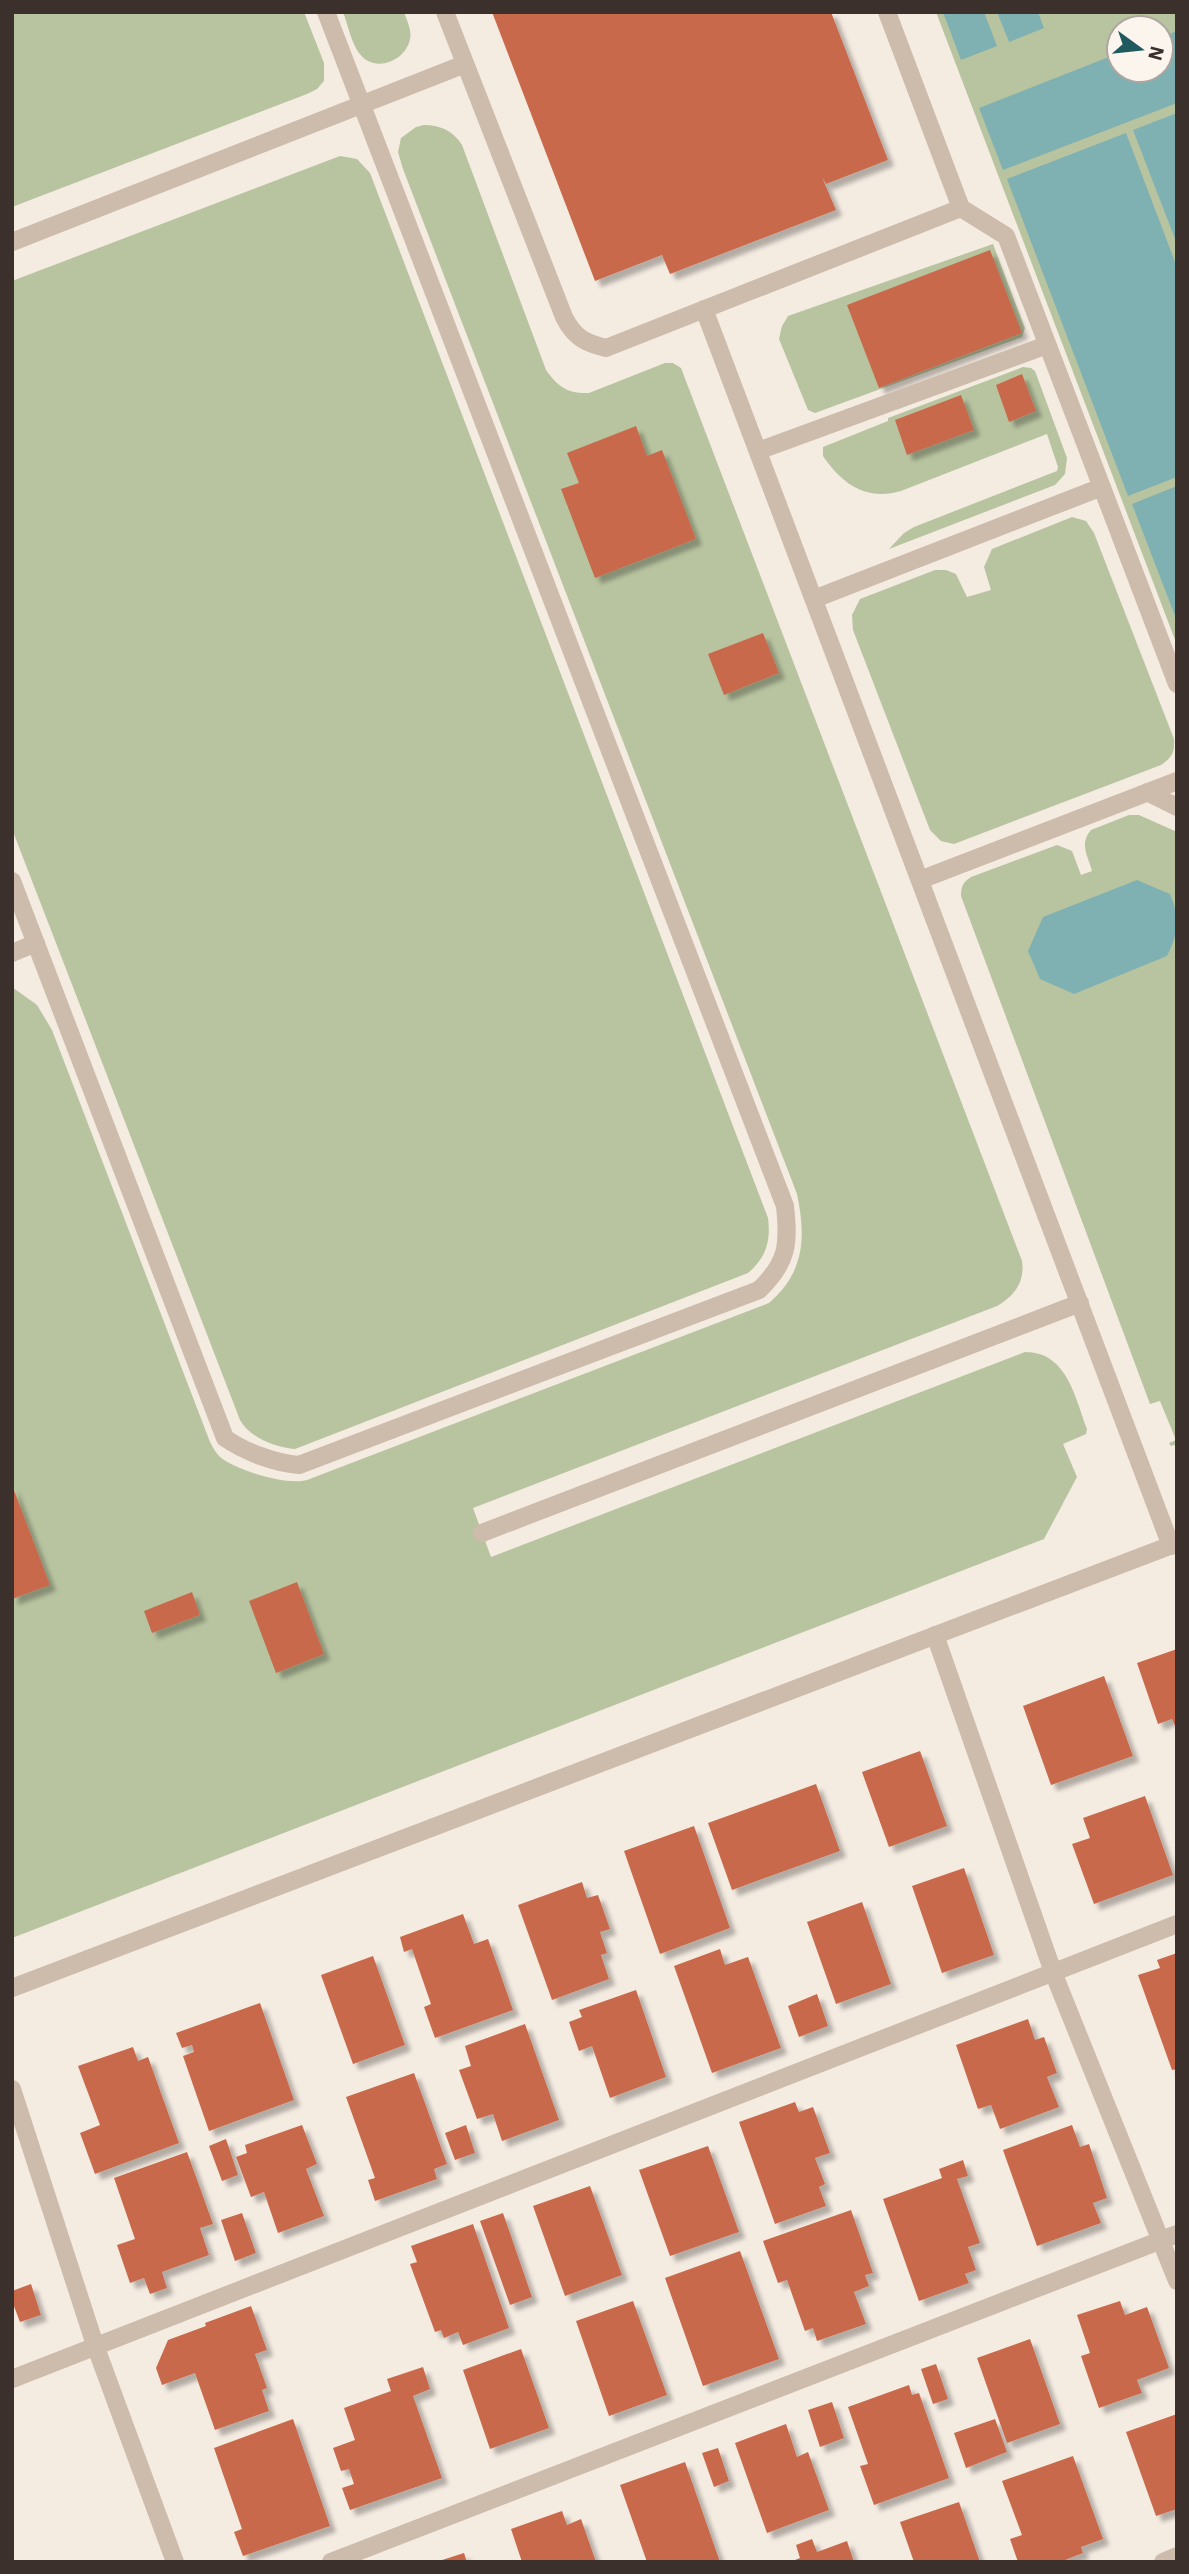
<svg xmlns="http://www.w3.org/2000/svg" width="1189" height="2574" font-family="'IBM Plex Sans',sans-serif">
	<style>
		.green { fill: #b8c4a0; fill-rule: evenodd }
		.water { fill: #7fb0b2 }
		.building { fill: #c8694b; filter: url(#shadow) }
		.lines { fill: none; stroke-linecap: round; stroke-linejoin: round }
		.service { stroke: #cdbbac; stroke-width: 18 }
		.minor { stroke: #cdbbac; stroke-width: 18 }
		.tertiary { stroke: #cdbbac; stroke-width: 18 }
	</style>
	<defs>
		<filter id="shadow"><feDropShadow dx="6" dy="6" stdDeviation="2" flood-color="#0004"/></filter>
	</defs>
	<rect width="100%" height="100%" fill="#f4ebe1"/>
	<!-- green -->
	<path class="green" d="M12,12H304L324,63V81L317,89L307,94L12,207Z
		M343,12H404C407,21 412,30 410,39C406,61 374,74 359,53C351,42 348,25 343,12Z
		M936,12H1177V645ZM1119,28H1161V70H1119Z
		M424,125C441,125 453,131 462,145L546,370C558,387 568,394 589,393L665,363H673L681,368L1022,1261C1025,1282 1015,1295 997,1306L473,1508L491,1557L1025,1352C1067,1352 1075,1397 1087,1429L1086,1434L1063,1444L1077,1477L1044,1539L12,1938V987L37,1005L52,1030L210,1442C213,1448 216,1453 220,1457C236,1470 286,1486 307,1480L769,1303C805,1272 806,1237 797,1194L403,169L398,152L401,138L416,127Z
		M340,156L357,159L370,173L768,1218C771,1241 766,1258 748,1273L295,1449C276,1448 249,1437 240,1420L12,829V281Z
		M993,244L1025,328L1022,337L815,413L808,410L779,339L782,326L788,316Z
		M1023,367L1031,368L1035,371L1067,458L1065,474L1055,485L889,549L904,533L914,527L1057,471L1058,467L1047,434L901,491C866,501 842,484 823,456V447L888,421V418Z
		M1072,517L1086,521L1094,533L1174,739C1175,752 1172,758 1161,765L954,844L941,841L930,830L853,630L852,615L860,599L935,570H946L956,574L967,597L991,590L984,567L992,549Z
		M1129,815H1139L1177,832V1444L1171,1446L1169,1443L1176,1440L1160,1401L1150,1404L961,896C961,887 963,882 971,877L1057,845L1072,851L1081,875L1092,871C1088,856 1079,844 1091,830Z"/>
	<!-- water -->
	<path class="water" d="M943,12H984L997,46L961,60Z
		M997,12H1038L1044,28L1009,42Z
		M1177,31V103L1003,170L979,108L1119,53V70H1161V37Z
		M1177,113V244L1133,130Z
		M1126,133L1177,267V477L1128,496L1007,179Z
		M1177,486V621L1132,504Z
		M1137,880L1170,894C1180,919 1179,932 1167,956L1074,994L1040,979L1028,951L1043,917Z"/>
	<!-- building -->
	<path class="building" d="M492,12H831L888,160L826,184L822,177L836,210L670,274L662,255L595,281Z
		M990,250L1022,333L879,388L847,305Z
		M1022,374L1036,411L1009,422L996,385Z
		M961,395L974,430L907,455L895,420Z
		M636,426L647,456L662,450L696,539L595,578L561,489L579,483L567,453Z
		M763,633L779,673L724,695L708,654Z
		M12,1485L50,1585L12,1599Z
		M297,1582L324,1654L276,1673L249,1601Z
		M192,1592L200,1615L152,1633L144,1611Z
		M1177,1649V1730L1172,1719L1158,1724L1137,1663Z
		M1104,1676L1133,1756L1051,1785L1023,1706Z
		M920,1751L947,1826L889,1847L862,1772Z
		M816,1784L840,1851L732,1890L708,1823Z
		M1145,1796L1173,1875L1094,1904L1072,1844L1090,1838L1083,1818Z
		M694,1826L730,1928L660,1954L624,1851Z
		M964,1868L994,1955L942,1973L912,1886Z
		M582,1882L587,1898L598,1895L610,1929L600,1932L607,1953L601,1955L609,1979L552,2000L518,1905Z
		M862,1902L891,1984L836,2004L807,1922Z
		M463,1914L474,1944L488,1939L513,2010L435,2038L424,2007L431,2004L412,1949L404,1952L400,1937Z
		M720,1949L725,1965L748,1957L781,2048L712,2073L674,1966Z
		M1177,1953V2069L1172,2070L1138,1975L1160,1968L1157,1960Z
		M373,1956L405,2045L353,2064L321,1975Z
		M636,1990L666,2077L610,2098L592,2046L579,2051L569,2022L582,2017L579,2010Z
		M817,1994L828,2026L799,2037L788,2006Z
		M260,2003L294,2100L209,2131L183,2056L194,2052L192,2045L182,2048L176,2033Z
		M1028,2019L1035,2040L1044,2037L1057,2073L1047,2077L1059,2107L1000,2129L991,2105L978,2109L956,2045Z
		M525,2024L559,2120L502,2141L493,2114L477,2119L459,2070L471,2066L465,2046Z
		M133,2047L138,2061L148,2057L179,2143L95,2174L80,2133L100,2125L78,2066Z
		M414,2073L447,2164L434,2169L437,2179L375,2201L368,2180L375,2178L346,2097Z
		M795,2102L799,2112L813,2107L830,2153L815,2158L825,2184L819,2187L826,2206L775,2224L739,2122Z
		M302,2125L317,2164L306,2169L324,2216L278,2233L264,2192L251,2197L236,2157L247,2153L245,2145Z
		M466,2125L475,2153L455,2160L445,2133Z
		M1072,2125L1080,2147L1089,2144L1107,2198L1093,2203L1101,2223L1037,2246L1003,2150Z
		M226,2139L238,2175L222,2181L209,2146Z
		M708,2146L739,2232L670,2256L639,2170Z
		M187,2152L213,2224L200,2228L209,2255L162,2272L167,2288L150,2294L144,2278L130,2283L117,2245L135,2239L114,2178Z
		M963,2160L968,2176L957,2179L980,2243L968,2247L976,2270L965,2274L969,2283L919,2301L883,2199L942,2178L939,2169Z
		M590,2186L622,2275L565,2296L533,2206Z
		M851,2210L873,2273L865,2275L869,2286L854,2292L866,2324L817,2341L813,2328L805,2331L787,2280L778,2283L763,2241Z
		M242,2213L256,2253L235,2261L221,2220Z
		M503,2213L532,2297L510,2305L480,2221Z
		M473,2224L509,2328L463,2345L458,2332L444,2338L441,2330L435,2332L410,2264L417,2262L411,2246Z
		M740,2251L779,2359L703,2386L665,2278Z
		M31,2284L41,2315L20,2322L12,2301V2291Z
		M633,2301L667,2395L609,2416L576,2321Z
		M1120,2301L1125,2315L1147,2307L1169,2368L1137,2380L1142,2393L1099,2408L1081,2356L1090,2353L1077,2315Z
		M251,2306L267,2350L255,2354L267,2388L262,2390L269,2411L215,2430L195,2373L162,2385L156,2368L168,2340L206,2326L205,2323Z
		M1030,2339L1060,2424L1007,2443L977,2358Z
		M521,2349L549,2428L490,2449L463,2370Z
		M936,2364L948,2399L933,2404L921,2369Z
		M423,2367L430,2389L413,2396L442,2478L350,2510L342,2488L354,2484L349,2469L341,2471L333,2448L355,2440L344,2408L391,2391L387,2379Z
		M909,2385L912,2395L919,2393L949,2478L874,2505L860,2466L868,2464L848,2407Z
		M832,2402L844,2438L820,2447L808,2410Z
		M1177,2414V2509L1156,2516L1126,2432Z
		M293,2419L330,2526L243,2556L234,2532L242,2529L214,2448Z
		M995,2419L1007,2452L966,2468L954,2433Z
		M786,2424L797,2457L808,2452L829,2510L767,2533L735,2443Z
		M718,2448L729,2481L714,2487L702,2453Z
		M1073,2456L1103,2539L1081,2547L1083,2553L1060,2562H1018L1010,2539L1022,2535L1002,2481Z
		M685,2462L720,2562H647L620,2485Z
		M959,2502L980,2562H914L900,2522Z
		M562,2511L567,2525L581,2519L596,2562H522L511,2529Z
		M812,2539L817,2552L847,2541L854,2562H790L800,2558L796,2545Z
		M464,2553L467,2562H439V2561Z"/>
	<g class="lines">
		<!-- service -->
		<path class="service" d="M445,12L564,317C574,337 585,343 606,348L961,208L887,12
			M961,208L1006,236L1177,684
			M12,242L465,64
			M704,309L1171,1546
			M758,451L1047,345
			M814,599L1102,487
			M1147,792L1177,807
			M920,880L1177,781
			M12,881L225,1438C245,1452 275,1463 299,1465L759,1290C788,1262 789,1244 785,1206L326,12
			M12,953L36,943
			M482,1533L1080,1303"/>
		<!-- minor -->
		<path class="minor" d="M935,1635L1053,1972L1177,2281
			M12,2379L1177,1924
			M331,2562L1177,2234
			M1163,2562L1177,2556"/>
		<!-- tertiary -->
		<path class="tertiary" d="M12,1988L1177,1543
			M12,2089L95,2345L175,2562"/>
	</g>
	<!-- border -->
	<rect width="1189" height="2574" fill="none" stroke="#3b302b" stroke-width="28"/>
	<!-- north arrow -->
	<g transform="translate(1140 49) rotate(105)"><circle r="33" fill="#fbf5ee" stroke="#aea6a0" stroke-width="2"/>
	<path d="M0-5L12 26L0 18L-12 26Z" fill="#1f5a5e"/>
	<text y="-10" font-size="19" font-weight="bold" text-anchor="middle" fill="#3b302b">N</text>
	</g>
</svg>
